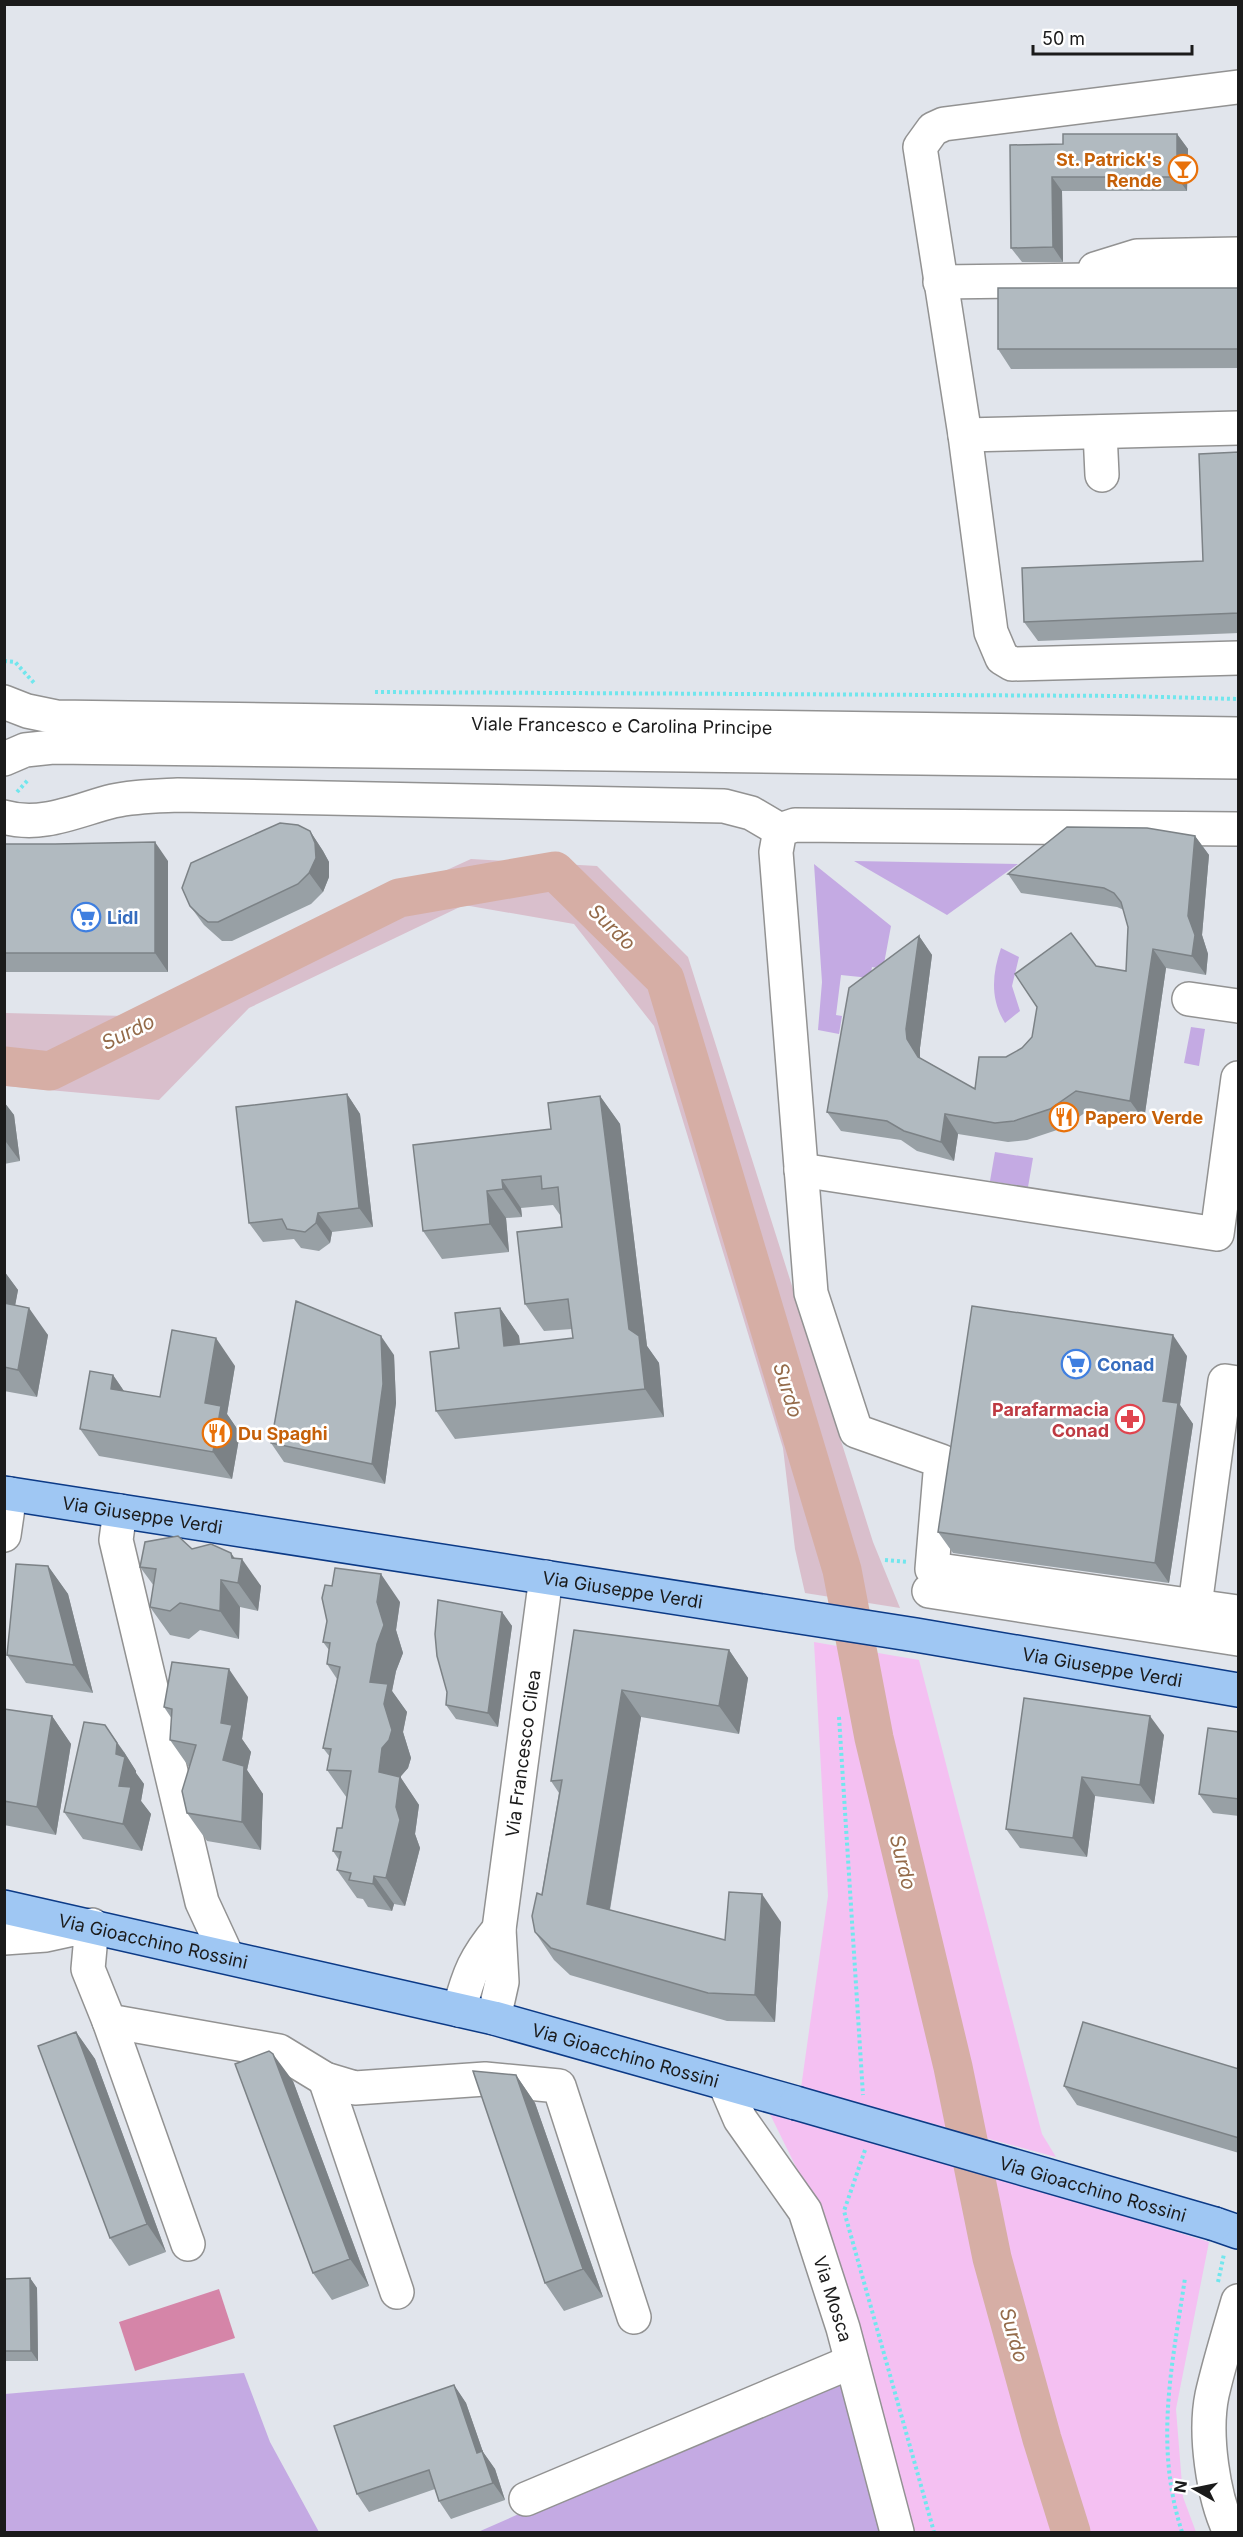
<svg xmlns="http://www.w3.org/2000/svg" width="1243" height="2537" font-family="Inter,sans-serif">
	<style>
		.grass { fill: #c4aae3 }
		.wetland { fill: #d9bfcc }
		.park { fill: #f4c0f2 }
		.pitch { fill: #d585a8 }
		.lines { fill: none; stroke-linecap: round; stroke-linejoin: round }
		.river { stroke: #d6aea5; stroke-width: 39 }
		.minor-casing { stroke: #929292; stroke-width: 36 }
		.major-casing { stroke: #0c3a86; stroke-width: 36 }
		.path { stroke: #71e6ed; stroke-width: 4; stroke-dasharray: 3 3; stroke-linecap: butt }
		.minor { stroke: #fff; stroke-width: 33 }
		.major { stroke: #9fc7f3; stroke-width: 33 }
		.major-bridge-casing { stroke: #0c3a86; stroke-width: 36; stroke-linecap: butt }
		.major-bridge { stroke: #9fc7f3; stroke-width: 33 }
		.wall { fill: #98a0a5 }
		.shaded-wall { fill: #7c8286 }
		.building { fill: #b1bac0; stroke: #7c8286; stroke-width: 1.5 }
		.labels { text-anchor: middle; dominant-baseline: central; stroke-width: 5; stroke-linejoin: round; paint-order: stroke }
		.food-label { font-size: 18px; font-weight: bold; fill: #c56008; stroke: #fff; text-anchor: start }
		.street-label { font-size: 18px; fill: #1b1b1b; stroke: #fff }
		.shop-label { font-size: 18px; font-weight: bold; fill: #366cbe; stroke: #fff; text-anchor: start }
		.health-label { font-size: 18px; font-weight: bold; fill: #be3a42; stroke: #fff; text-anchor: end }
		.water-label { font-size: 20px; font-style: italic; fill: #946b4a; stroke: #fff }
	</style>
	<rect width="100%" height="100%" fill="#e1e5ec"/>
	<!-- grass -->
	<path class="grass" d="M854,861L1018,864L947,915Z
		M814,864L891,926L883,969L872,967L870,978L841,975L836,1015L842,1016L839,1034L818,1030L822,982Z
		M1001,948L1019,957L1012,986L1020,1011L1005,1023C990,999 992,974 1001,948Z
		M1191,1027L1205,1029L1199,1066L1184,1063Z
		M995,1152L1033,1158L1028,1187L990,1181Z
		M845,2371L882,2532H478Z
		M244,2373L270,2442L319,2532H5V2394Z"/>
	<!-- wetland -->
	<path class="wetland" d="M471,859L597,866L688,957L873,1542L900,1608L805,1593L795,1549L783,1448L654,1026L574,924L464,905L249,1008L159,1100L5,1086V1013L126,1016Z"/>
	<!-- park -->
	<path class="park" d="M814,1642L919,1660L1042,2134L1056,2157L801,2088L828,1896Z
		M765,2104L1209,2242L1176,2409L1183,2497L1196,2532H908L830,2236Z"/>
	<!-- pitch -->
	<path class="pitch" d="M219,2289L235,2338L135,2371L119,2322Z"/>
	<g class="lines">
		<!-- river -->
		<path class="river" d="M4,1066L50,1071L399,898L555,871L665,979L842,1570L874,1738L953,2067L992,2258L1042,2439L1071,2532"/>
		<!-- minor casing -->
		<g class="minor-casing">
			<g id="minor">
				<path d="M1238,87L944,124L933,129L920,147L965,435L991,632L1002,658L1012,664L1238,658"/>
				<path d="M1095,269L1137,256L1238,254"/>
				<path d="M940,282L1238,278"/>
				<path d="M1100,432L1102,475"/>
				<path d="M965,435L1238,428"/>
				<path id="s1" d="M4,702L27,711L56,717L1238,734"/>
				<path d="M4,759L25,750L53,747L1238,762"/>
				<path d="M4,817C42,828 77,810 113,801C135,796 156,796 178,795L724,806L751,813L780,830"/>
				<path d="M1238,829L795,825L780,830L776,852L811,1293L856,1431L941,1461L932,1569L1238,1612"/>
				<path d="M1189,999L1238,1006"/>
				<path d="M801,1170L1217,1234L1238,1078"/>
				<path d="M120,1511L116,1540L202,1902L227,1956"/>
				<path d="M4,1535L10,1494"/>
				<path d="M929,1591L1238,1639"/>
				<path d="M1192,1628L1225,1381L1238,1383"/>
				<path d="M4,1938L46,1935L92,1925L88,1969L109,2021L279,2051L325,2079L355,2088L485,2079L559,2086L634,2317"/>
				<path d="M459,2010C469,1973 475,1958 499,1929"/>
				<path id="s2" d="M494,2018L502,1982L499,1929L546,1577"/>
				<path d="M109,2021L188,2244"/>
				<path d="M325,2079L397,2292"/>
				<path id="s3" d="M725,2084L740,2119L805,2211L843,2328L897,2532"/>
				<path d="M526,2499L851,2362"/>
				<path d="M1230,2532C1213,2497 1204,2434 1212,2395C1219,2364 1229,2332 1238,2301"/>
			</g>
		</g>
		<!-- major casing -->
		<g class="major-casing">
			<g id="major">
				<path id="s4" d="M4,1493L916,1635L1238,1690"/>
				<path id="s5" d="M4,1907L494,2018L796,2103"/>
				<path d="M1215,2224L1238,2232"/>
			</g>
		</g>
		<!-- path -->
		<path class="path" d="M4,661L15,662L35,684
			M375,692L1125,696L1238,699
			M17,792L28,780
			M885,1560L908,1562
			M839,1717L863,2095
			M865,2150L844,2211L934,2532
			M1218,2282L1224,2254
			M1182,2532C1154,2445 1172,2366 1185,2278"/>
		<!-- minor -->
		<use href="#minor" class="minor"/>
		<!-- major -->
		<use href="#major" class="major"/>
		<!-- major-bridge casing -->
		<g class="major-bridge-casing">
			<g id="major-bridge">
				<path id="s6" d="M796,2103L1215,2224"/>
			</g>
		</g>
		<!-- major-bridge -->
		<use href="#major-bridge" class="major-bridge"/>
	</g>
	<!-- wall -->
	<path class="wall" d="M1177,134L1188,149L1187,191H1062L1063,262H1022L1011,248L1063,144Z
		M1239,288V368L1011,369L998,349Z
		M1239,452V633L1038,641L1024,622L1203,561Z
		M310,831L323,851L329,862V877L323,892L311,904L232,941H222L204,925L190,906Z
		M1195,836L1209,855L1202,935L1208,954L1206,975L1166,968L1144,1120L1089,1110L1063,1128L1027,1140L1008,1142L958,1134L954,1161L917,1151L901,1140L841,1131L827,1112L919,936L932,955L920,1048V1058L975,1089L1006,1057L1022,1048L1096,966L1126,971L1128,927L1124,910L1117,907L1021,893L1008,874Z
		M4,844L168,861V972H4Z
		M347,1094L360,1114L373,1227L332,1232L330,1243L319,1251L301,1248L294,1239L263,1242L249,1223Z
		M600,1096L620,1124L647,1346L659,1363L664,1417L455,1439L436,1411L459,1348L500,1308L519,1336L520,1344L573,1338L572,1329L544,1331L525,1304L562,1227L560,1215L553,1205L521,1208L522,1217L506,1218L509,1252L442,1259L423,1231L551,1129Z
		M4,1102L14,1115L20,1161L4,1164Z
		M4,1271L18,1290L15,1305L48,1335L37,1397L4,1391Z
		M394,1355L396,1403L385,1484L284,1462L271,1443Z
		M1187,1356L1180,1405L1193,1424L1169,1583L953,1553L938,1532Z
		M235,1366L227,1414L240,1433L232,1479L99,1456L80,1429L113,1375L124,1391L160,1397Z
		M192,1549L235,1558L261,1586L258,1611L240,1607L239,1639L200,1630L189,1639L170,1635L150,1607L154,1586L140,1567Z
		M48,1566L68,1594L93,1693L26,1683L7,1655Z
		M400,1602L396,1630L403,1653L396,1671L392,1691L407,1712L403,1732L411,1758L408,1768L401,1776V1778L419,1805L415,1834L420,1848L405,1906L394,1904L392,1911L368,1907L363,1899L357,1898L337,1870L339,1860L333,1851L342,1828L347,1798L327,1770L330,1757L323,1748L337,1679L327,1664L329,1650L323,1642L327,1621Z
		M502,1612L512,1626L498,1727L456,1719L446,1705L447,1692Z
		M574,1630L729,1650L748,1678L739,1734L641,1717L610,1910L725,1940L781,1922L775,2022L727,2021L570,1975L554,1960L535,1932L559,1793L551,1781Z
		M248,1697L242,1739L251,1752L247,1770L263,1794L261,1850L207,1841L187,1813L189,1767L170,1740L172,1719L164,1707Z
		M1024,1698L1164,1735L1154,1804L1095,1796L1087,1857L1020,1848L1006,1829Z
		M4,1709L52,1716L71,1744L56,1835L4,1825Z
		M1239,1732V1816L1213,1813L1199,1794Z
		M124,1752L136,1771V1773L144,1784L141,1801L151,1814L142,1851L83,1839L64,1812Z
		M76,2032L95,2059L166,2252L129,2266L110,2238Z
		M1239,2069V2153L1077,2105L1064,2086Z
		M516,2075L535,2103L603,2297L564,2311L545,2283Z
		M293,2081L369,2286L332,2300L313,2273Z
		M30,2278L37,2288L38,2361H4V2279Z
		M454,2385L466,2403L483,2452L495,2469L505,2500L451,2519L439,2501L435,2489L369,2512L357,2494Z"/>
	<!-- shaded-wall -->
	<path class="shaded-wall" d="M1177,134L1188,149L1187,191L1177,177Z
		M1052,177L1062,191L1063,262L1053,247Z
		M310,831L323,851L329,862V877L323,892L309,873Z
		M1195,836L1209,855L1202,935L1208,954L1206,975L1192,956L1188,916Z
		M155,842L168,861V972L155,953Z
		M919,936L932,955L920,1048V1058L918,1057L907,1039L906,1029Z
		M1153,949L1166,968L1144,1120L1130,1101Z
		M347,1094L360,1114L373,1227L359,1208Z
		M600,1096L620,1124L647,1346L659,1363L664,1417L645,1389L629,1329Z
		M4,1102L14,1115L20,1161L6,1142L4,1129Z
		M945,1114L958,1134L954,1161L941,1142Z
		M502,1180L521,1208L522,1217L503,1189Z
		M487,1191L506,1218L509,1252L490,1224Z
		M318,1213L332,1232L330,1243L316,1223Z
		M4,1271L18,1290L11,1328L4,1320Z
		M29,1308L48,1335L37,1397L18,1370Z
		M500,1308L519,1336L523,1373L504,1346Z
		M1173,1335L1187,1356L1180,1405L1193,1424L1169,1583L1155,1563L1163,1401Z
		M381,1336L394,1355L396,1403L385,1484L372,1464Z
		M216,1338L235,1366L227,1414L240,1433L232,1479L213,1452L205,1403Z
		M113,1375L132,1403L111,1389Z
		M231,1553L241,1567L242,1559L261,1586L258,1611L238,1583Z
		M48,1566L68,1594L93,1693L74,1665Z
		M381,1574L400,1602L396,1630L403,1653L396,1671L392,1691L407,1712L403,1732L411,1758L408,1768L401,1776V1778L419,1805L415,1834L420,1848L405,1906L386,1878L379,1772L370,1682L377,1602Z
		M221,1580L240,1607L239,1639L220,1611Z
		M502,1612L512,1626L498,1727L488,1713Z
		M729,1650L748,1678L739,1734L719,1706Z
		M229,1669L248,1697L242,1739L251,1752L247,1770L263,1794L261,1850L242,1822L223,1760L221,1723Z
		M622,1690L641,1717L606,1932L587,1904Z
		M52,1716L71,1744L56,1835L37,1807Z
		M1150,1716L1164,1735L1154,1804L1140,1785Z
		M105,1725L124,1752L136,1771V1773L144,1784L141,1801L151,1814L142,1851L123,1824L116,1754Z
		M1082,1777L1095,1796L1087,1857L1073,1838Z
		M374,1876L394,1904L392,1911L373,1884Z
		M762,1894L781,1922L775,2022L755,1995Z
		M76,2032L95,2059L166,2252L147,2224Z
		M273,2054L293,2081L369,2286L350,2259Z
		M516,2075L535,2103L603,2297L583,2269Z
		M30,2278L37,2288L38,2361L31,2351Z
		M454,2385L466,2403L483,2452L495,2469L505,2500L493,2483L477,2453Z"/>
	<!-- building -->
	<path class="building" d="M1063,134H1177V177H1052L1053,247L1011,248L1010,145L1063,144Z
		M998,288H1239V349H998Z
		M1239,452V613L1024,622L1022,568L1203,561L1199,454Z
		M280,823L298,825L310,831L315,843L316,858L309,873L298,884L218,922H208L199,915L190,906L182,888L191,863Z
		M1067,827L1147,828L1195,836L1188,916L1195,935L1192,956L1153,949L1130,1101L1076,1091L1050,1109L1014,1121L995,1123L945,1114L941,1142L904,1131L887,1121L827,1112L849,988L919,936L906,1029L907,1039L918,1057L975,1089L979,1057H1006L1022,1048L1032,1037L1037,1007L1015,974L1071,933L1096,966L1126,971L1128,927L1121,902L1114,893L1104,888L1008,874Z
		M155,842V953H4V844H55Z
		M347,1094L359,1208L318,1213L316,1223L305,1232L287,1229L282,1219L249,1223L236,1107Z
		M600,1096L629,1329L639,1336L645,1389L436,1411L430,1352L459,1348L455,1313L500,1308L504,1346L573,1338L568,1299L525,1304L517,1232L562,1227L558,1187L542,1189L541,1176L502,1180L503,1189L487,1191L490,1224L423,1231L413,1145L551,1129L548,1103Z
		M296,1301L381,1336L383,1384L372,1464L271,1443Z
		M4,1303L29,1308L18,1370L4,1367Z
		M972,1306L1173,1335L1163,1401L1178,1403L1155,1563L938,1532Z
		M172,1330L216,1338L205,1403L221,1406L213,1452L80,1429L90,1371L113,1375L111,1389L160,1397Z
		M178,1536L192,1549L211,1544L231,1553L232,1558L242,1559L238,1583L221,1580L220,1611L180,1603L170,1611L150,1607L156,1569L140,1567L145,1542Z
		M16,1564L48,1566L74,1665L7,1655Z
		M335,1568L381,1574L377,1602L384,1625L377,1644L370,1682L388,1684L384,1704L392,1730L389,1740L382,1748L379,1772L400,1777L396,1807L400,1820L386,1878L374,1876L373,1884L349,1880L351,1873L337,1870L341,1852L333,1851L337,1828H342L351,1771L327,1770L331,1749L323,1748L340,1667L327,1664L330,1643L323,1642L327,1621L322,1598L325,1585L332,1586Z
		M438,1600L502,1612L488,1713L446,1705L447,1692L437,1656L435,1634Z
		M574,1630L729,1650L719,1706L622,1690L587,1904L725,1940L729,1892L762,1894L755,1995L708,1993L551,1948L535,1932L532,1916L537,1893L542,1895L562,1780L551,1781Z
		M172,1662L229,1669L221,1723L232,1725L223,1760L244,1766L242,1822L187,1813L182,1791L196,1745L170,1740L172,1709L164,1707Z
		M1024,1698L1150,1716L1140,1785L1082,1777L1073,1838L1006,1829Z
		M4,1709L52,1716L37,1807L4,1801Z
		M84,1722L105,1725L117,1743L116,1754L125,1757L119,1786L131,1787L123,1824L64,1812Z
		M1208,1728L1239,1732V1799L1199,1794Z
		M1083,2022L1239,2069V2138L1064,2086Z
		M76,2032L147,2224L110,2238L38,2046Z
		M269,2051L273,2054L350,2259L313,2273L235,2064Z
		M473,2071L516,2075L583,2269L545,2283Z
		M30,2278L31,2351H4V2279Z
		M454,2385L477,2453L482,2451L493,2483L439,2501L429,2470L357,2494L334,2426Z"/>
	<!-- icons -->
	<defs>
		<g id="bar-ring" transform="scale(1.5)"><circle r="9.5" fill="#fff" stroke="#e8710a" stroke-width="1.5"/><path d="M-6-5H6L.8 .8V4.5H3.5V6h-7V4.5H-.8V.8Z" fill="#e8710a"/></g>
		<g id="supermarket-ring" transform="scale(1.5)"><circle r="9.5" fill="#fff" stroke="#3f7fe0" stroke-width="1.5"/><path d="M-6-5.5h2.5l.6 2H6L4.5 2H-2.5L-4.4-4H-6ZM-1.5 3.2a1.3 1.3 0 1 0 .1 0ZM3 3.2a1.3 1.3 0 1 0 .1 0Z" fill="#3f7fe0"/></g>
		<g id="restaurant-ring" transform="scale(1.5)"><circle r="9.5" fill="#fff" stroke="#e8710a" stroke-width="1.5"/><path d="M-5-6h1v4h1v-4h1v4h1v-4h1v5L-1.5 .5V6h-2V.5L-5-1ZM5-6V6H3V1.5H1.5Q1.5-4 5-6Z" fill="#e8710a"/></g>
		<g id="pharmacy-ring" transform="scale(1.5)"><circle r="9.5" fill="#fff" stroke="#e0444e" stroke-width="1.5"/><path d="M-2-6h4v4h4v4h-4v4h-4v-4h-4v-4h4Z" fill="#e0444e"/></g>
	</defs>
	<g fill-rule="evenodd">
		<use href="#bar-ring" x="1183" y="169"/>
		<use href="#supermarket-ring" x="86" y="917"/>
		<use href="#restaurant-ring" x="1064" y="1117"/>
		<use href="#supermarket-ring" x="1076" y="1364"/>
		<use href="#pharmacy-ring" x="1130" y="1419"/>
		<use href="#restaurant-ring" x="217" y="1433"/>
	</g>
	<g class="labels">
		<!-- food labels -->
		<g class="food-label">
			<text x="1162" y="159" text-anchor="end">St. Patrick's<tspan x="1162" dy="21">Rende</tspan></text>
			<text x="1085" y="1117">Papero Verde</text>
			<text x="238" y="1433">Du Spaghi</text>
		</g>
		<!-- street labels -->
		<g class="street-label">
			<text stroke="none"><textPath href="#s1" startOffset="620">Viale Francesco e Carolina Principe</textPath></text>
			<text stroke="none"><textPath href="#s4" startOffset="140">Via Giuseppe Verdi</textPath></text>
			<text stroke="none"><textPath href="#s4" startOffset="626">Via Giuseppe Verdi</textPath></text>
			<text stroke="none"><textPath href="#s4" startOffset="1112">Via Giuseppe Verdi</textPath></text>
			<text stroke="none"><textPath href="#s2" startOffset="267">Via Francesco Cilea</textPath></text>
			<text stroke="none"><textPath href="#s5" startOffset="153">Via Gioacchino Rossini</textPath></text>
			<text stroke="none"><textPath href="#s5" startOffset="639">Via Gioacchino Rossini</textPath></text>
			<text stroke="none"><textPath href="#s6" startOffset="309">Via Gioacchino Rossini</textPath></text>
			<text stroke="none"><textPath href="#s3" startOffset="243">Via Mosca</textPath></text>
		</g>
		<!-- shop labels -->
		<g class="shop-label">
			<text x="107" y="917">Lidl</text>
			<text x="1097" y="1364">Conad</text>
		</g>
		<!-- health labels -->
		<g class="health-label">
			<text x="1109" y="1409">Parafarmacia<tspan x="1109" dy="21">Conad</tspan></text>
		</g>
		<!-- water labels -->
		<g class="water-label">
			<text transform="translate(612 927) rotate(44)">Surdo</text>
			<text transform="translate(128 1032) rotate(-26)">Surdo</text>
			<text transform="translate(788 1390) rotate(73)">Surdo</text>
			<text transform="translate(903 1862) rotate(76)">Surdo</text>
			<text transform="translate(1014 2335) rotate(74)">Surdo</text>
		</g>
	</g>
	<!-- border -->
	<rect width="1243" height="2537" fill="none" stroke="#1b1b1b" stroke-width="12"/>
	<!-- north arrow -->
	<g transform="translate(1195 2489) rotate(279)" stroke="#ffffff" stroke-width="4.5" paint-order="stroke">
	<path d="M0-4.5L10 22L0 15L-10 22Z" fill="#1b1b1b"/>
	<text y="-9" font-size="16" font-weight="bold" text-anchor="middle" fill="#1b1b1b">N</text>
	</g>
	<!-- scale -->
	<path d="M1033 45v9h159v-9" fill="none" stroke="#1b1b1b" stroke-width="3"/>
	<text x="1042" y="45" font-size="18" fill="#1b1b1b" stroke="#ffffff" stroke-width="4.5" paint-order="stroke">50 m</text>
</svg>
